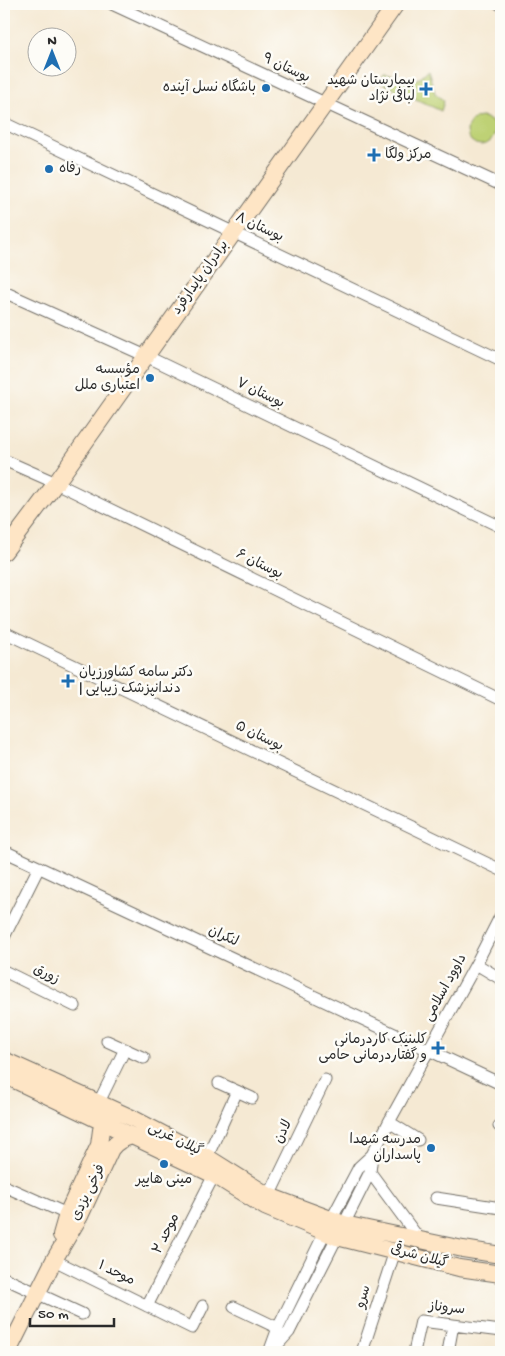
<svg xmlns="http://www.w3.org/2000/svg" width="505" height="1356" font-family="'Gochi Hand','Playpen Sans Arabic',sans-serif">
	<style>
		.green { fill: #bed175; stroke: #747e50 }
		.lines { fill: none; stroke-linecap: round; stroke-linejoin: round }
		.street-casing { stroke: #726e66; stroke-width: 13 }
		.secondary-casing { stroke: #726e66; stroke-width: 18 }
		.street { stroke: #fff; stroke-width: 11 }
		.secondary { stroke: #fee5c5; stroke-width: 16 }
		.poi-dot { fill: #1f6fb2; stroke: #fdfcf7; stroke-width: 2 }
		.labels { text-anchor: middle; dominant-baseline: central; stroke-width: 5; stroke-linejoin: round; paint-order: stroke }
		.street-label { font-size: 14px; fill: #2b2b2b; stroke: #fdfcf7 }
		.poi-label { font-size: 14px; fill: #2b2b2b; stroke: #fdfcf7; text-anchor: end }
	</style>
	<rect width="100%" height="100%" fill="#fdfcf7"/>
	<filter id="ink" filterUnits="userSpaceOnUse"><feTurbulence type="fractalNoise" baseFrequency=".02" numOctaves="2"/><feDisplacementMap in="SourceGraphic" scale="10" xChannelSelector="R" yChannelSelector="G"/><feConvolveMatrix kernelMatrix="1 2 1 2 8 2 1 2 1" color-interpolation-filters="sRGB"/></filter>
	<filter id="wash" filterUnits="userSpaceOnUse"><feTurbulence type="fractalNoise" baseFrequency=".0096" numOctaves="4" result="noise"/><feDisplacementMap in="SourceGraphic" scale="20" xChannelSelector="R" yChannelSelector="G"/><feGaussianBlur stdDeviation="1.12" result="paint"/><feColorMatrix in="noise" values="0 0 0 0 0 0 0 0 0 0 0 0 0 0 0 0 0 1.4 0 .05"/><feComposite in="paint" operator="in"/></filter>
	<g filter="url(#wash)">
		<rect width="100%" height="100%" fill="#f5e9d3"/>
		<!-- green -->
		<path class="green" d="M428,70L435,93L444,101L441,111L380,82L384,75L418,79Z
			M467 131a14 14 0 1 1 28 0a14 14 0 1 1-28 0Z"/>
	</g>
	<g filter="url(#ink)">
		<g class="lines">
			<!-- street casing -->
			<g class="street-casing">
				<path id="street" d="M112,4L501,185
					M499,4L501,5
					M4,123L501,360
					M4,292L146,356L501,527
					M4,460L56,483L501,700
					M4,632L501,870
					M4,851L501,1084
					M4,937L39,867
					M476,964L501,979
					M4,971L75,1006
					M107,1041L144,1058
					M219,1083L252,1098
					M99,1102L125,1049
					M389,1122L418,1140
					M499,1126L501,1125
					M207,1157L237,1091
					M370,1172L420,1240
					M4,1186L67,1214
					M269,1196L325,1080
					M436,1198L501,1208
					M331,1220L359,1167L372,1155
					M344,1224L370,1172L372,1155L389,1122L476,964L501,915
					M54,1260L192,1328L203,1306
					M4,1278L82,1314
					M147,1306L214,1175
					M234,1307L278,1328
					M270,1350L278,1328L325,1232
					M271,1352L289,1332L337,1237
					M362,1352L395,1251
					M414,1352L421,1321L501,1331
					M448,1352L453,1325"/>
			</g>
			<!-- secondary casing -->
			<g class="secondary-casing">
				<path id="secondary" d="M4,552L56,483L396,4
					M4,1060L132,1118L207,1157L269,1196L344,1224L463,1249L501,1255
					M4,1075L214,1175L265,1207L337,1237L459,1268L501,1274
					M61,1235L67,1214L99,1145L101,1130L107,1114
					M8,1352L54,1260L80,1216L111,1149C117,1141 123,1139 132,1136"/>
			</g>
			<!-- street -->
			<use href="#street" class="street"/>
			<!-- secondary -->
			<use href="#secondary" class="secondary"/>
		</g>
	</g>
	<!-- markers -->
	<g class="poi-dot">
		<circle cx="266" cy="88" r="5"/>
		<path d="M423.5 81.5h5v5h5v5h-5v5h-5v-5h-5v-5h5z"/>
		<path d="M371.5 147.5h5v5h5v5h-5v5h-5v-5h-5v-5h5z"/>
		<circle cx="49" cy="169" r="5"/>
		<circle cx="150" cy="378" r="5"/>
		<path d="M65.5 673.5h5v5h5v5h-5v5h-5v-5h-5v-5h5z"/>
		<path d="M435.5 1040.5h5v5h5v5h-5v5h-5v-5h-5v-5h5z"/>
		<circle cx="431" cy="1148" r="5"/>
		<circle cx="164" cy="1164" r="5"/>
	</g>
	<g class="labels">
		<!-- street labels -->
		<g class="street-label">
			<text transform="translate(286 69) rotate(25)">بوستان ۹</text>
			<text transform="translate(259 228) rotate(25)">بوستان ۸</text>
			<text transform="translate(201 278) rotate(-55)">برادران پایدارفرد</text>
			<text transform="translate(260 394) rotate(26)">بوستان ۷</text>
			<text transform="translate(259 565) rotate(26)">بوستان ۶</text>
			<text transform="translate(259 737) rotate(26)">بوستان ۵</text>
			<text transform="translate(223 937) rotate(25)">لنکران</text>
			<text transform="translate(46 975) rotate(27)">زورق</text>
			<text transform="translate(446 988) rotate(-61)">داوود اسلامی</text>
			<text transform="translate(284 1132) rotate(-64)">لادن</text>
			<text transform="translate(175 1140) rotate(27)">گیلان غربی</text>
			<text transform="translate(89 1193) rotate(-64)">فرخی یزدی</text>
			<text transform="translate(167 1234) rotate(-63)">موحد ۲</text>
			<text transform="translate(419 1257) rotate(15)">گیلان شرقی</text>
			<text transform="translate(116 1274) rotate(26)">موحد ۱</text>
			<text transform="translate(364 1297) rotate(-72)">سرو</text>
			<text transform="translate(447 1309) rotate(6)">سروناز</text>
		</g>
		<!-- poi labels -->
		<g class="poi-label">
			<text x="415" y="81">بیمارستان شهید<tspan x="415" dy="16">لبافی نژاد</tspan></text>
			<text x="256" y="88">باشگاه نسل آینده</text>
			<text x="385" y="155" text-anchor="start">مرکز ولگا</text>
			<text x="59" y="169" text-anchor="start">رفاه</text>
			<text x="140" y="370">مؤسسه<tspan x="140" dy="16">اعتباری ملل</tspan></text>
			<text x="79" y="673" text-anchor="start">دکتر سامه کشاورزیان<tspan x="79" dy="16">| دندانپزشک زیبایی</tspan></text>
			<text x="427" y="1040">کلینیک کاردرمانی<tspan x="427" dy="16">و گفتاردرمانی حامی</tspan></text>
			<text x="421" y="1140">مدرسه شهدا<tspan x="421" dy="16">پاسداران</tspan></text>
			<text x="164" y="1180" text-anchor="middle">مینی هایپر</text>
		</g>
	</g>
	<!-- margin -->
	<rect width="505" height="1356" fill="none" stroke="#fdfcf7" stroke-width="20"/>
	<!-- north arrow -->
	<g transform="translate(52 52)"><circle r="24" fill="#fdfcf7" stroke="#a9a8a5"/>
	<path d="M0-4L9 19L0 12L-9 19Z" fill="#1f6fb2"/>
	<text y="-8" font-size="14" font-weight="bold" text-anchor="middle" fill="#2b2b2b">N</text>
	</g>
	<!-- scale -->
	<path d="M30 1318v8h84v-8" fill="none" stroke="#2b2b2b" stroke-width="2.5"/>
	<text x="38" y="1318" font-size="15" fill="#2b2b2b" stroke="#fdfcf7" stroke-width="4" paint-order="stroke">50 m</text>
</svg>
